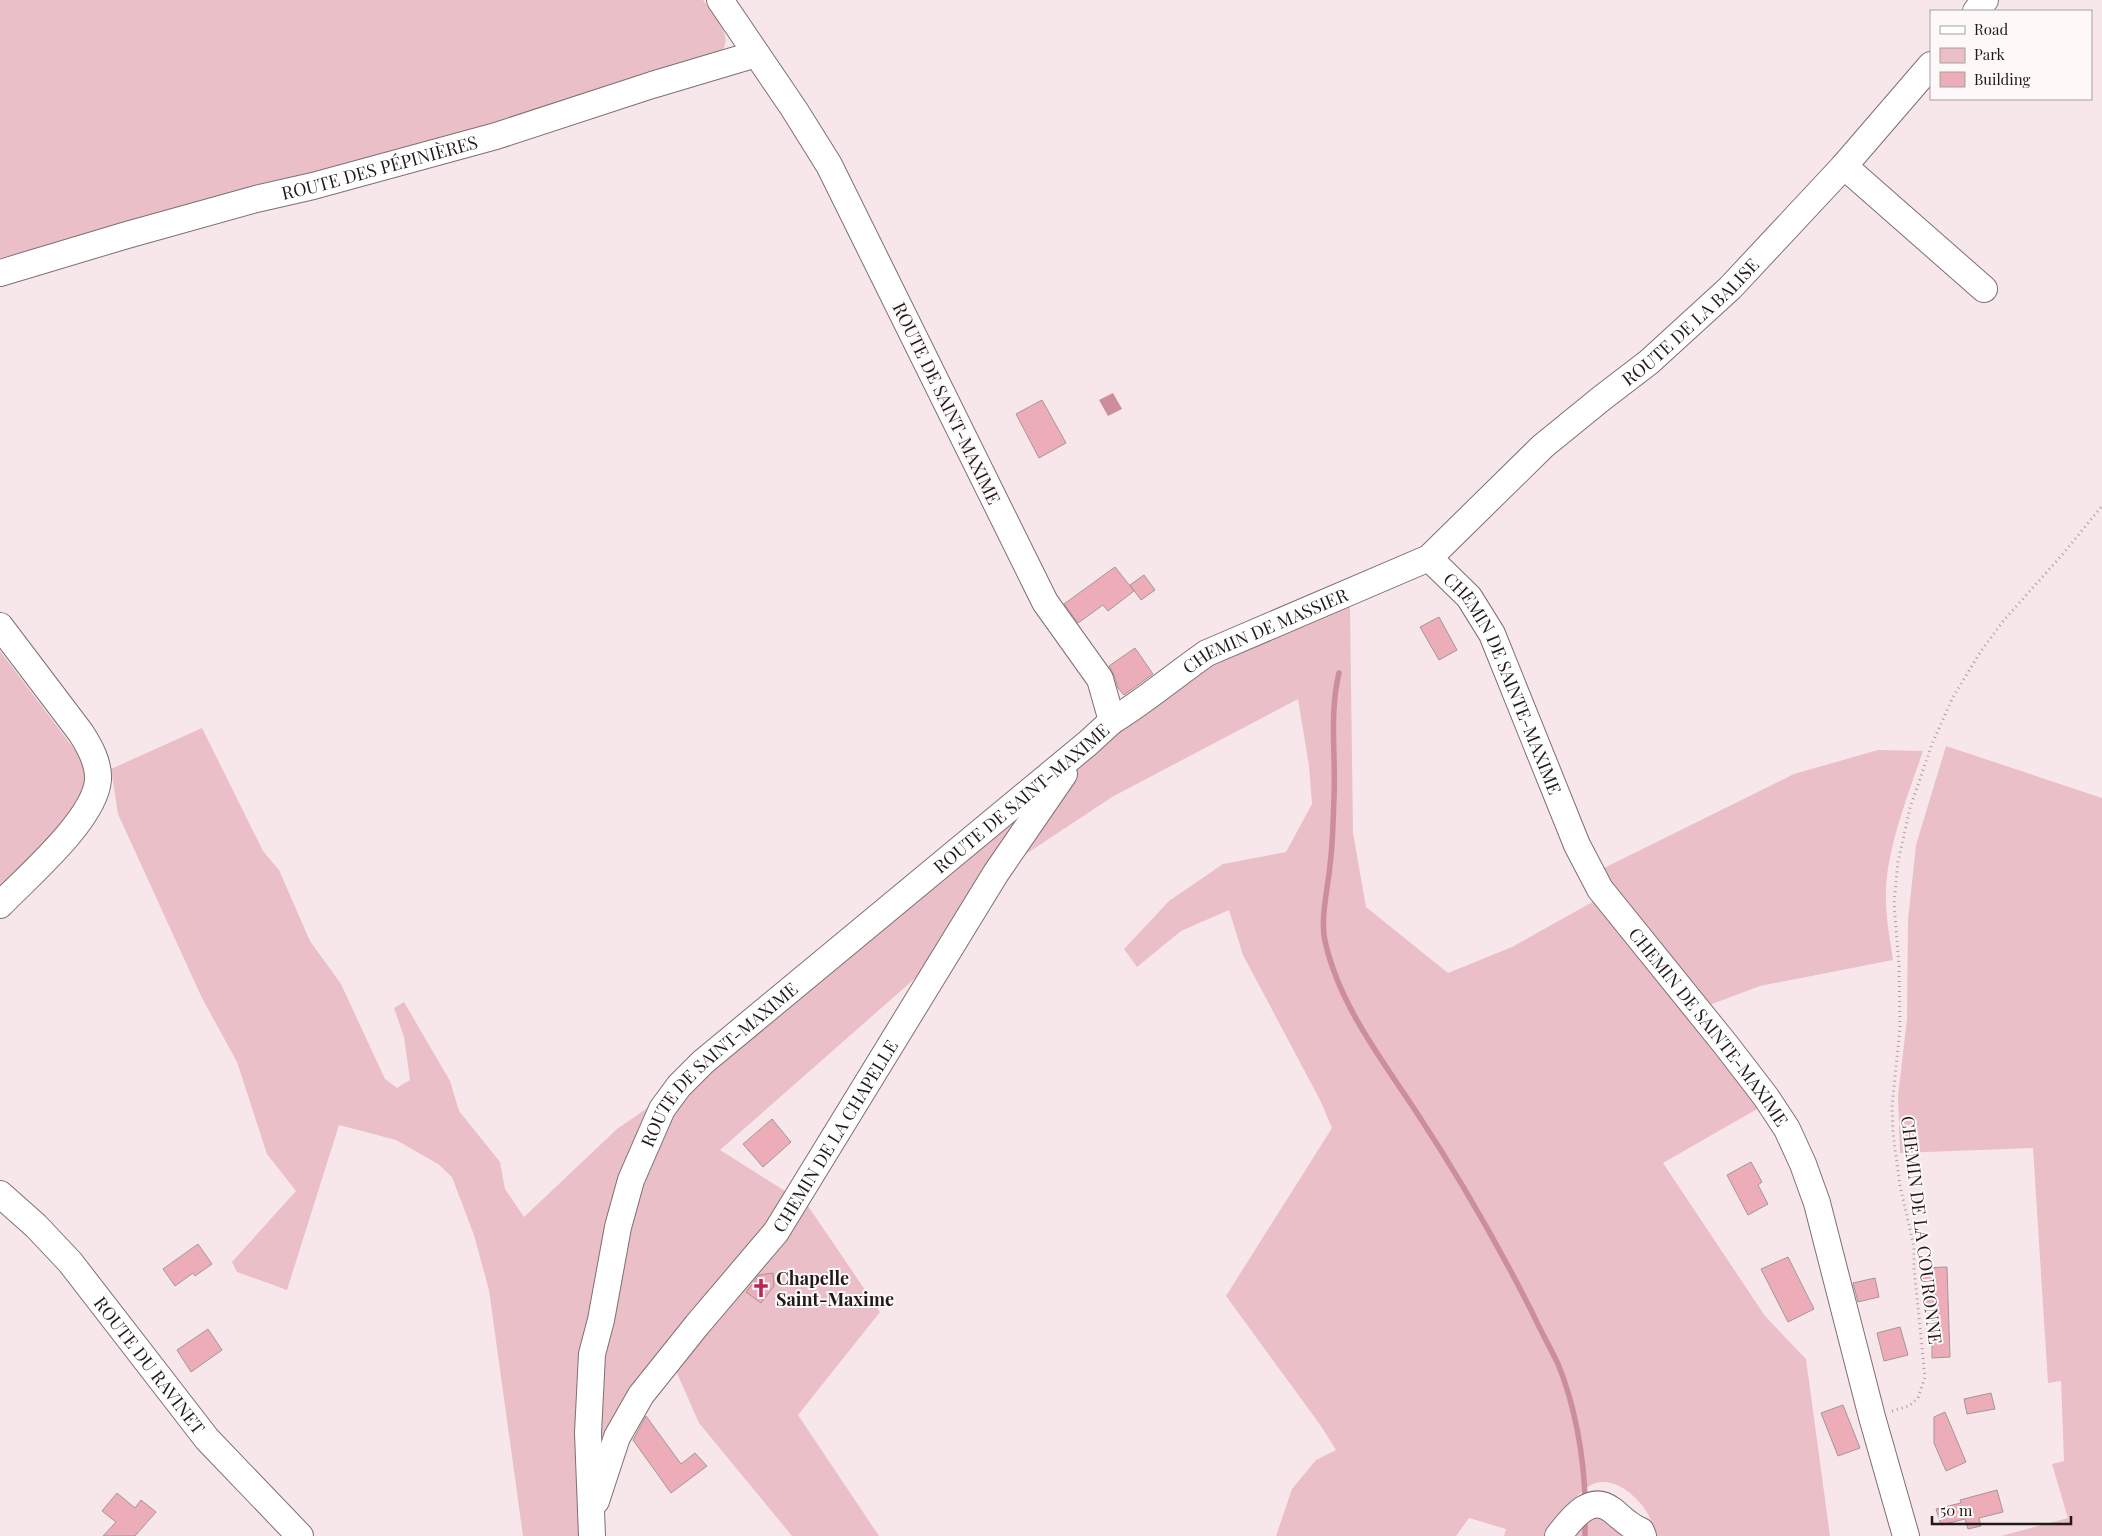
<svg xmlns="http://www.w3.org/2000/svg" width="2102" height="1536" font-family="'Playfair Display',serif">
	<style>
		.green { fill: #eabfc7 }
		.water { fill: #cc8e9a }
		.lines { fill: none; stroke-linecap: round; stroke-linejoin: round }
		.stream { stroke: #cc8e9a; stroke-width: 5.5 }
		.building { fill: #ecacb8; stroke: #a59698 }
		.minor-casing { stroke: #7e6f72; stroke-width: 28 }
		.path { stroke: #ab9ea0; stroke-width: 3; stroke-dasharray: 1 4; stroke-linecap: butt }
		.minor { stroke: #fff; stroke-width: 26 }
		.labels { text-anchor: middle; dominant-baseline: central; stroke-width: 4; stroke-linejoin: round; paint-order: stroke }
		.street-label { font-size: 18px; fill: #201a1b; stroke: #fef8f9 }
		.poi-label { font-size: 18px; font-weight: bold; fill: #201a1b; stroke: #fef8f9; text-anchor: start }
	</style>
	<rect width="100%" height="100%" fill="#f8e7ea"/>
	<!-- green -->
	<path class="green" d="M0,0H703C715,17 738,39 717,56L370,160L0,258Z
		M1350,606L1353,833L1366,907L1448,973L1512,947L1596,900L1764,1105L1663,1163L1765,1316L1806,1359L1830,1536H1654C1656,1512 1621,1475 1596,1483C1577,1489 1558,1521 1546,1536H1504L1506,1529L1469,1518L1456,1536H1276L1292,1489L1316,1460L1336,1450L1321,1426L1226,1296L1332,1128L1320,1100L1243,955L1229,910L1181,931L1137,967L1124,949L1169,901L1223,864L1286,852L1312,804L1309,766L1298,699L1112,797L1023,856L1078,766L1107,736L1205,665Z
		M0,651L84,762L86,782L78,809L0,892Z
		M202,728L263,851L279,870L310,941L341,984L385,1079L397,1088L410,1080L404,1037L394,1008L404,1002L450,1081L459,1111L500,1162L505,1189L524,1217L617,1129L656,1102L587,1355L588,1536H523L489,1290L474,1235L452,1177L438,1164L396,1140L339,1125L287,1290L237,1272L232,1262L296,1191L267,1154L237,1062L202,998L118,814L111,769Z
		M1946,746L2102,798V1536H2001L2068,1518L2052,1464L2064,1461L2061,1381L2048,1383L2033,1148L1900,1153L1898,1096L1907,1019L1908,920L1916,845Z
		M1878,750L1923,751C1909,792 1887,848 1886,891C1885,914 1890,938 1893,960L1760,986L1704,1007L1614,893L1602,869L1794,774Z
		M1055,776L929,966L720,1150L790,1194L607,1440H598L603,1359L640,1168L680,1095Z
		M804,1200L880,1312L798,1415L879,1536H792L699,1423L673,1364Z
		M1592,1517C1606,1519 1614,1522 1621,1536H1567Z"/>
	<!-- water -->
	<path class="water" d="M1113,393L1122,409L1108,416L1099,400Z"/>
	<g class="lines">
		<!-- stream -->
		<path class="stream" d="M1339,673C1329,714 1336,756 1334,798C1333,820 1333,843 1330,865C1328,887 1320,920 1325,941C1339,1004 1380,1057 1415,1110C1458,1175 1497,1243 1532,1312C1540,1330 1550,1347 1558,1364C1575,1405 1584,1457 1585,1500
			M1585,1536V1517"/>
	</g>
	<!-- building -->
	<path class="building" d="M1042,400L1066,443L1039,458L1016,414Z
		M1115,567L1134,591L1108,611L1103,605L1078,623L1064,604Z
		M1144,575L1155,590L1141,600L1130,585Z
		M1439,617L1457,650L1439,660L1420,627Z
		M1135,648L1153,674L1124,695L1118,688L1114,675L1109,666Z
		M772,1119L791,1142L763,1167L743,1144Z
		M1751,1162L1762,1182L1758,1185L1768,1204L1748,1215L1727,1175Z
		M198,1244L212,1264L195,1276L193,1273L175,1286L163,1269Z
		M1788,1257L1814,1309L1788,1322L1761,1269Z
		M1947,1267L1950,1357L1932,1358V1313H1925L1923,1268Z
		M773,1273L774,1286L761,1303L746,1292L759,1275Z
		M1875,1278L1879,1297L1858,1302L1853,1283Z
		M1900,1327L1908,1355L1884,1361L1877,1333Z
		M208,1329L222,1350L191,1372L177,1350Z
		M1991,1393L1995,1409L1967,1414L1964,1399Z
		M1843,1405L1860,1448L1838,1456L1821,1413Z
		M1945,1412L1966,1462L1946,1471L1934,1443V1417Z
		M646,1416L681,1464L695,1453L707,1466L671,1493L633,1440Z
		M1997,1490L2003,1512L1979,1518L1981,1526L1968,1529L1965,1519L1941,1525L1936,1509L1961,1503L1960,1500Z
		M117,1493L135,1508L141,1500L156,1512L135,1536H103L116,1522L102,1511Z"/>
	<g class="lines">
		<!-- minor casing -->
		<g class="minor-casing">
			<g id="minor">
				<path d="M1976,11L1985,0"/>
				<path d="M1844,166L1984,289"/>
				<path id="s1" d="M0,273L127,235L256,199L313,186L496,136L652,85L756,54"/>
				<path id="s2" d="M1429,558L1469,597L1492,634L1577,845L1600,889L1726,1045L1766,1097L1787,1129L1803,1164L1817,1203L1872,1417L1906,1536"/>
				<path d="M0,626L81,733C90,747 99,763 98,780C95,819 28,876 0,905"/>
				<path id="s3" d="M1112,721C1145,701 1175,675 1207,653L1429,558L1543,446L1602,398L1649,362L1730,288L1844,166L1931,65"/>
				<path id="s4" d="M0,1194L36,1226L70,1262L207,1439L300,1536"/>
				<path id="s5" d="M596,1501L617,1437L641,1395L697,1325L776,1232L996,873L1064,774"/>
				<path id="s6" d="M592,1536L588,1433L592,1354L601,1320L618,1227L631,1180L662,1109L679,1086L703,1062L1088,743L1112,721L1100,679L1045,602L829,165L794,109L720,0"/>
				<path d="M1558,1536C1571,1520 1589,1493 1612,1510C1622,1518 1629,1526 1641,1531L1643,1536"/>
			</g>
		</g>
		<!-- path -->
		<path class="path" d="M1892,1411L1909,1406L1918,1398L1925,1377L1914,1268V1247L1900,1186L1893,1133L1892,1107L1900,1028L1899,966L1894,903L1898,862L1910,808L1932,744L1953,697L1981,651L2004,620L2062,555L2102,506"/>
		<!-- minor -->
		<use href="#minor" class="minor"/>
	</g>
	<!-- icons -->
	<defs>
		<g id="church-bare" transform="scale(1.5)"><path d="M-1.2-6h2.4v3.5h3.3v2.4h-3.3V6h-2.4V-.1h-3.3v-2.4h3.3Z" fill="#b72858" stroke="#fef8f9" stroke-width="2.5" paint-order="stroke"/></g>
	</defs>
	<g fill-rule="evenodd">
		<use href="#church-bare" x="761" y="1288"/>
	</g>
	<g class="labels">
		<!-- street labels -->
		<g class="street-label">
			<text stroke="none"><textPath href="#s1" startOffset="394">ROUTE DES PÉPINIÈRES</textPath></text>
			<text stroke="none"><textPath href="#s3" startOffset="711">ROUTE DE LA BALISE</textPath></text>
			<text transform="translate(947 403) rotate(64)">ROUTE DE SAINT-MAXIME</text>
			<text stroke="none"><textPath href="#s3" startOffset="179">CHEMIN DE MASSIER</textPath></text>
			<text stroke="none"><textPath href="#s2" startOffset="148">CHEMIN DE SAINTE-MAXIME</textPath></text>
			<text stroke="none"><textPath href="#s6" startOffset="914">ROUTE DE SAINT-MAXIME</textPath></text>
			<text stroke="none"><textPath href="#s2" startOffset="552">CHEMIN DE SAINTE-MAXIME</textPath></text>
			<text stroke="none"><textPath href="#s6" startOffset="509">ROUTE DE SAINT-MAXIME</textPath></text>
			<text stroke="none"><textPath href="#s5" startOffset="440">CHEMIN DE LA CHAPELLE</textPath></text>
			<text transform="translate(1922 1230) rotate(83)">CHEMIN DE LA COURONNE</text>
			<text stroke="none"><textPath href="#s4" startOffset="228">ROUTE DU RAVINET</textPath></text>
		</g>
		<!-- poi labels -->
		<g class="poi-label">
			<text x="776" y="1278">Chapelle<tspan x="776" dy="21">Saint-Maxime</tspan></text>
		</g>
	</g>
	<!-- legend -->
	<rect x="1930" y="10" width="162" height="90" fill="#fef8f9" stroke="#a59fa0"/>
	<rect x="1940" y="26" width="25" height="8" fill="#ffffff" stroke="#a59fa0"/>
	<text x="1974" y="35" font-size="15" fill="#201a1b">Road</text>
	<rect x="1940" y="48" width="25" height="15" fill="#eabfc7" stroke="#a59fa0"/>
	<text x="1974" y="60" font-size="15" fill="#201a1b">Park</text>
	<rect x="1940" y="72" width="25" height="15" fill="#ecacb8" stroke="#a59fa0"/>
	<text x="1974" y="85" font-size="15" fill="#201a1b">Building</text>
	<!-- scale -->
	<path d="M1932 1516v8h139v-8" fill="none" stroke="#201a1b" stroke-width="2.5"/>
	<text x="1940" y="1516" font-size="15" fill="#201a1b" stroke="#fef8f9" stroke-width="4" paint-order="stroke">50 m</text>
</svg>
